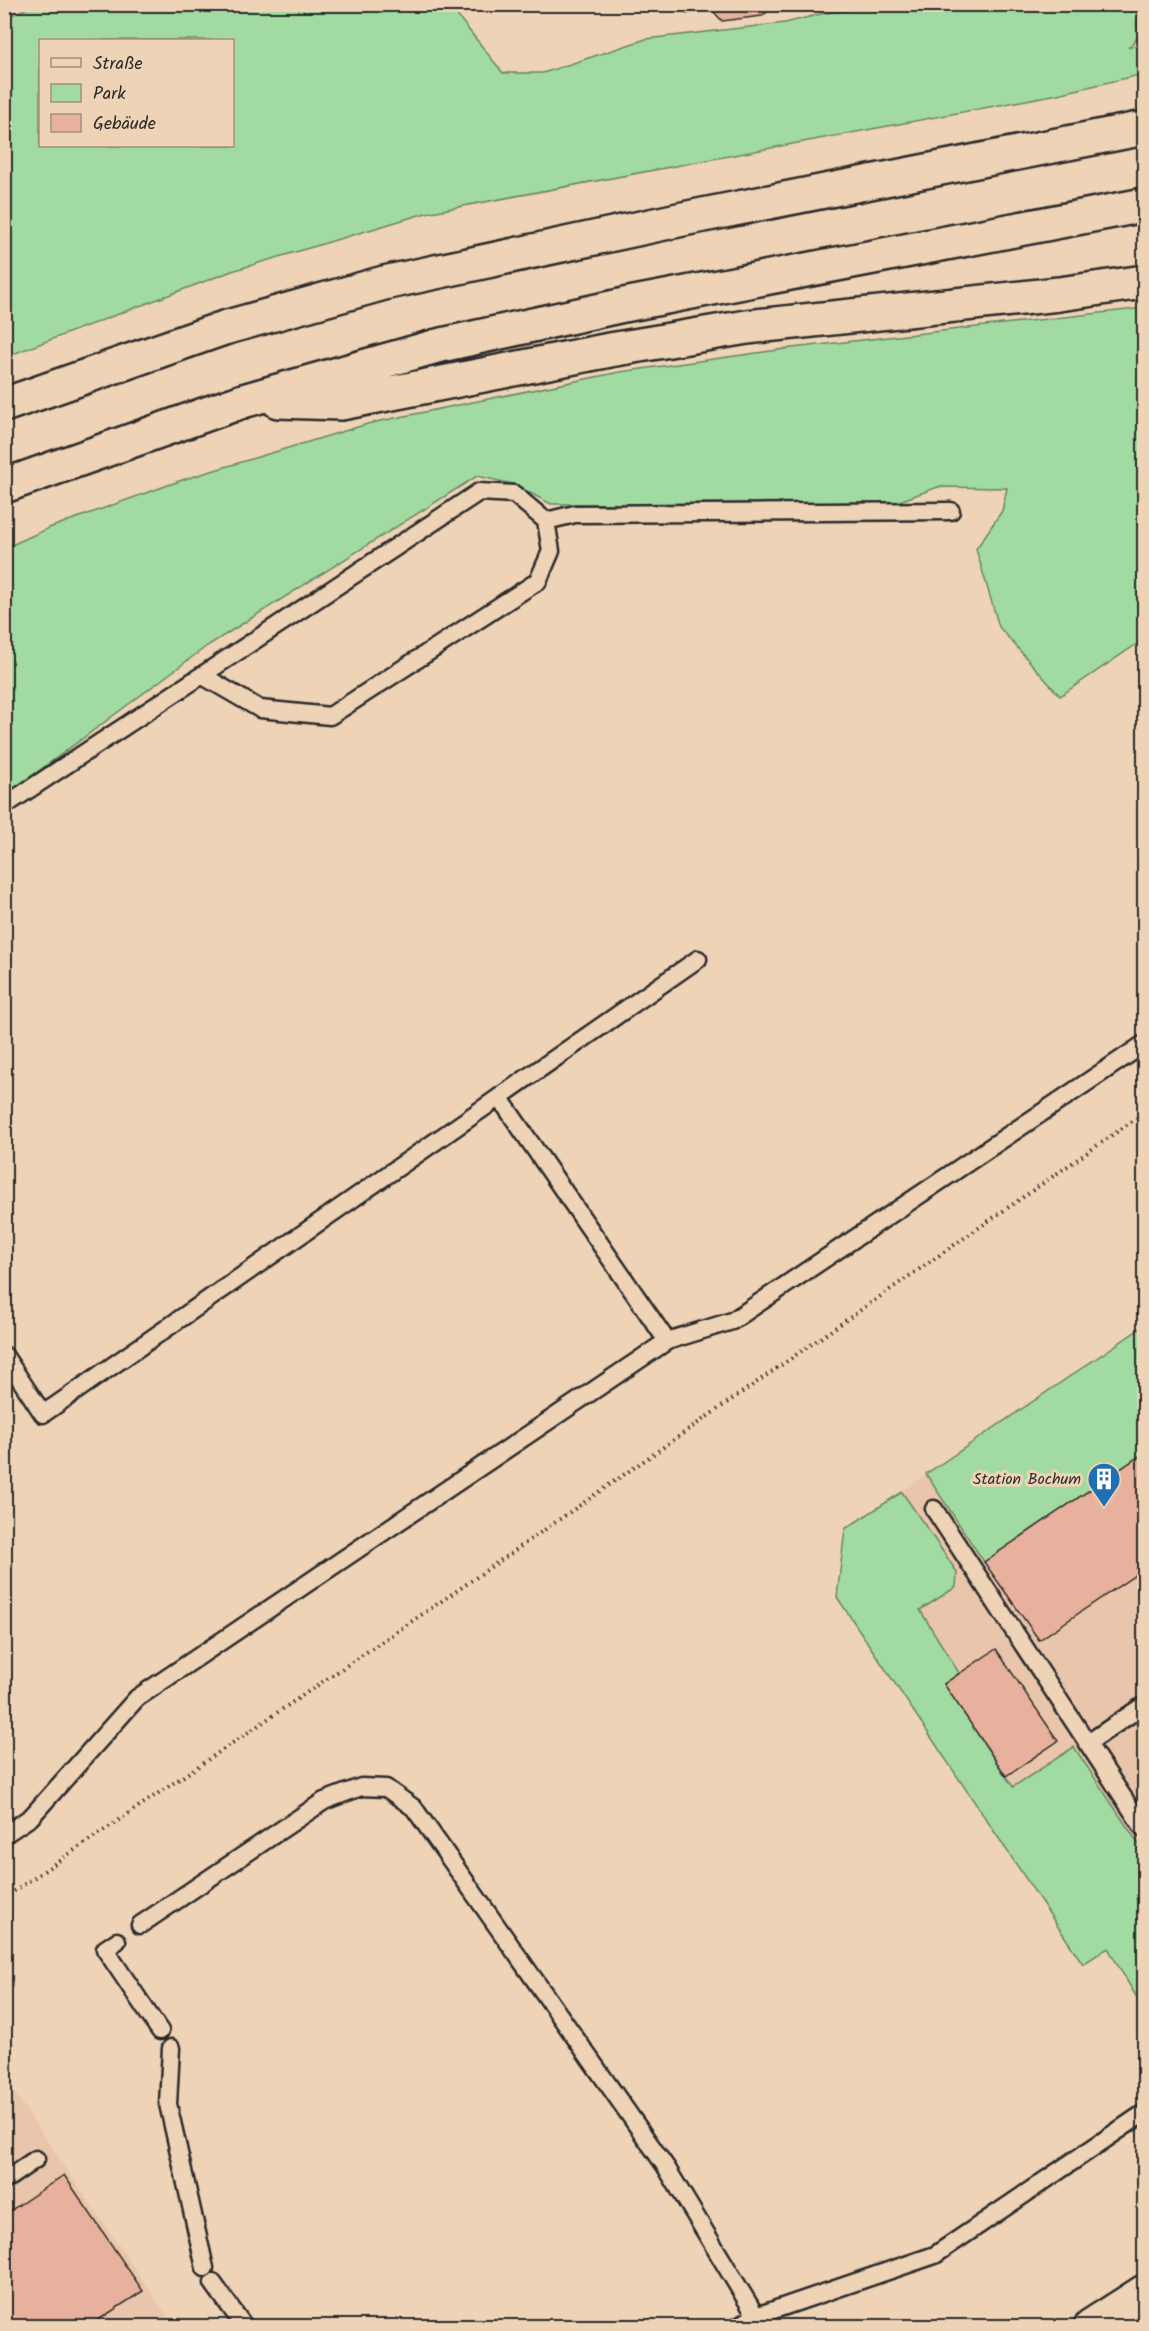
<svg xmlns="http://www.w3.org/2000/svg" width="1149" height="2331" font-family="Kalam,sans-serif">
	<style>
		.built { fill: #e9c6ab }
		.green { fill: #a2dba1; stroke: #668366; stroke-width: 1.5; fill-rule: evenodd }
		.building { fill: #e8b19d; stroke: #2b2b2b; stroke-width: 1.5 }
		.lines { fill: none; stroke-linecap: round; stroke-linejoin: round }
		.lane-casing { stroke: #2b2b2b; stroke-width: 21 }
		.street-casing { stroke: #2b2b2b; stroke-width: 38 }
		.highway-casing { stroke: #2b2b2b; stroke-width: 38 }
		.path { stroke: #2b2b2b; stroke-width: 4; stroke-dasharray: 1.5 4.5; stroke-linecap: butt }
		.lane { stroke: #efd3b6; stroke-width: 16 }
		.street { stroke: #efd3b6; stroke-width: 33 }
		.highway { stroke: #efd3b6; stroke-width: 33 }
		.labels { text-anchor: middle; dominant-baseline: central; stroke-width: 6; stroke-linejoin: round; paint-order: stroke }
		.poi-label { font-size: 16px; fill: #2b2b2b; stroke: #efd3b6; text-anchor: end }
	</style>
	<rect width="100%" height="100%" fill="#efd3b6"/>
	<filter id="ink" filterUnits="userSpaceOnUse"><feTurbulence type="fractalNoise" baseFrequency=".0167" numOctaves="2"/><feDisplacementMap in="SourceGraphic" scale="12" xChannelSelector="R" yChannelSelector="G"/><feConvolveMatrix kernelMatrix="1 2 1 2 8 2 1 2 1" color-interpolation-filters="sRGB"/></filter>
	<g filter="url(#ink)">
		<!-- built -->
		<path class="built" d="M1144,1327V1861L1056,1922L846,1529Z
			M5,2079L174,2326H5Z"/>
		<!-- green -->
		<path class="green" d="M34,5H449L503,73H543L646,39L785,23L825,13L892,5H1144V11L1137,21L1138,37L1129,47L1144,44V74L1058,94L426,213L232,271L5,357V18ZM40,40H232V146H40Z
			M1144,308V639L1060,696L999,627L976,549L1002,511L1007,488L938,487L894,503L551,504L513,484L477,476L207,646L5,796V548L49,528L185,479L371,423L620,372L792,348Z
			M1144,1326V1453L984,1562L926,1474Z
			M902,1492L957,1572L956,1587L920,1610L959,1673L944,1684L1013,1787L1074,1747L1144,1852V2010L1108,1948L1083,1964L837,1597L845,1529Z
			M1144,1735V1807L1139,1798V1739Z"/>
		<!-- building -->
		<path class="building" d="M678,4H697L687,14Z
			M707,4H774L775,5L762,16L722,21Z
			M1144,1453V1569L1039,1640L984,1562Z
			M996,1649L1058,1741L1006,1776L944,1684Z
			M64,2175L143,2291L89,2326H4V2215Z"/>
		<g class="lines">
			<!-- lane casing -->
			<g class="lane-casing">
				<path id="lane" d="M546,521L575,514L951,511
					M4,806L479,492L514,494L546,521L551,551L538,581L330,716L260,709L203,676
					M499,1097L667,1341
					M4,1355L43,1414L698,959
					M934,1509L1144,1829
					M1088,1743L1144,1705
					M4,1835L31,1817L137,1698L667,1341L732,1321L1144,1044
					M140,1925L324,1801L361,1787L386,1788L414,1808L666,2167L756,2316
					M117,1941L105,1949L160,2031
					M171,2048L168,2104L205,2268
					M4,2181L36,2159
					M213,2283L244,2326
					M739,2326L756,2316L935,2255L1144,2113"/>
			</g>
			<!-- street casing -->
			<g class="street-casing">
				<path id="street" d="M1091,2326L1144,2292"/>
			</g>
			<!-- highway casing -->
			<g class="highway-casing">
				<path id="highway" d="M278,401L341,403L610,350L747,327L1059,294L1144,282
					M4,405L224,328L384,283L683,219L1144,128
					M4,486L243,401L437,346L624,305L1144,205"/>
			</g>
			<!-- path -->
			<path class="path" d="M834,4H838
				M4,13L21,4
				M4,1898L455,1592L1144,1113"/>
			<!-- lane -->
			<use href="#lane" class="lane"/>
			<!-- street -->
			<use href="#street" class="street"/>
			<!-- highway -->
			<use href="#highway" class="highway"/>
		</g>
	</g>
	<!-- icons -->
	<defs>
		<g id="building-pin" transform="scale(1.725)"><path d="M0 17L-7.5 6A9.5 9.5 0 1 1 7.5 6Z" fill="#1f6fb2" stroke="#efd3b6"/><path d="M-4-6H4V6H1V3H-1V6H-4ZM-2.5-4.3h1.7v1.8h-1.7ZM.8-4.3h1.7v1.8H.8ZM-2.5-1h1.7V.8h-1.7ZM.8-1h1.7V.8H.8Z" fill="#fff"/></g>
	</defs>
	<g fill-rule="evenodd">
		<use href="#building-pin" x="1104" y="1479"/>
	</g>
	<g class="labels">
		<!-- poi labels -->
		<g class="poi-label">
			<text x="1081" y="1479">Station Bochum</text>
		</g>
	</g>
	<!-- margin -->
	<rect width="1149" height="2331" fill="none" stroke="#efd3b6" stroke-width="24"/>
	<rect x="12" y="12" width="1125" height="2307" fill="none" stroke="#2b2b2b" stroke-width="2" filter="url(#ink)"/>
	<!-- legend -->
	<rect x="39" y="39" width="195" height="108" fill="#efd3b6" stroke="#a1907e" stroke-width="1.5"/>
	<rect x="51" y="58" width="30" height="9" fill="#efd3b6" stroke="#a1907e" stroke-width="1.5"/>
	<text x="93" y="69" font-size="18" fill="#2b2b2b">Straße</text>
	<rect x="51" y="84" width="30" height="18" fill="#a2dba1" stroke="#a1907e" stroke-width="1.5"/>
	<text x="93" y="99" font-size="18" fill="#2b2b2b">Park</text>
	<rect x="51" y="114" width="30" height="18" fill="#e8b19d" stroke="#a1907e" stroke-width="1.5"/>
	<text x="93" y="129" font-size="18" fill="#2b2b2b">Gebäude</text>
</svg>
